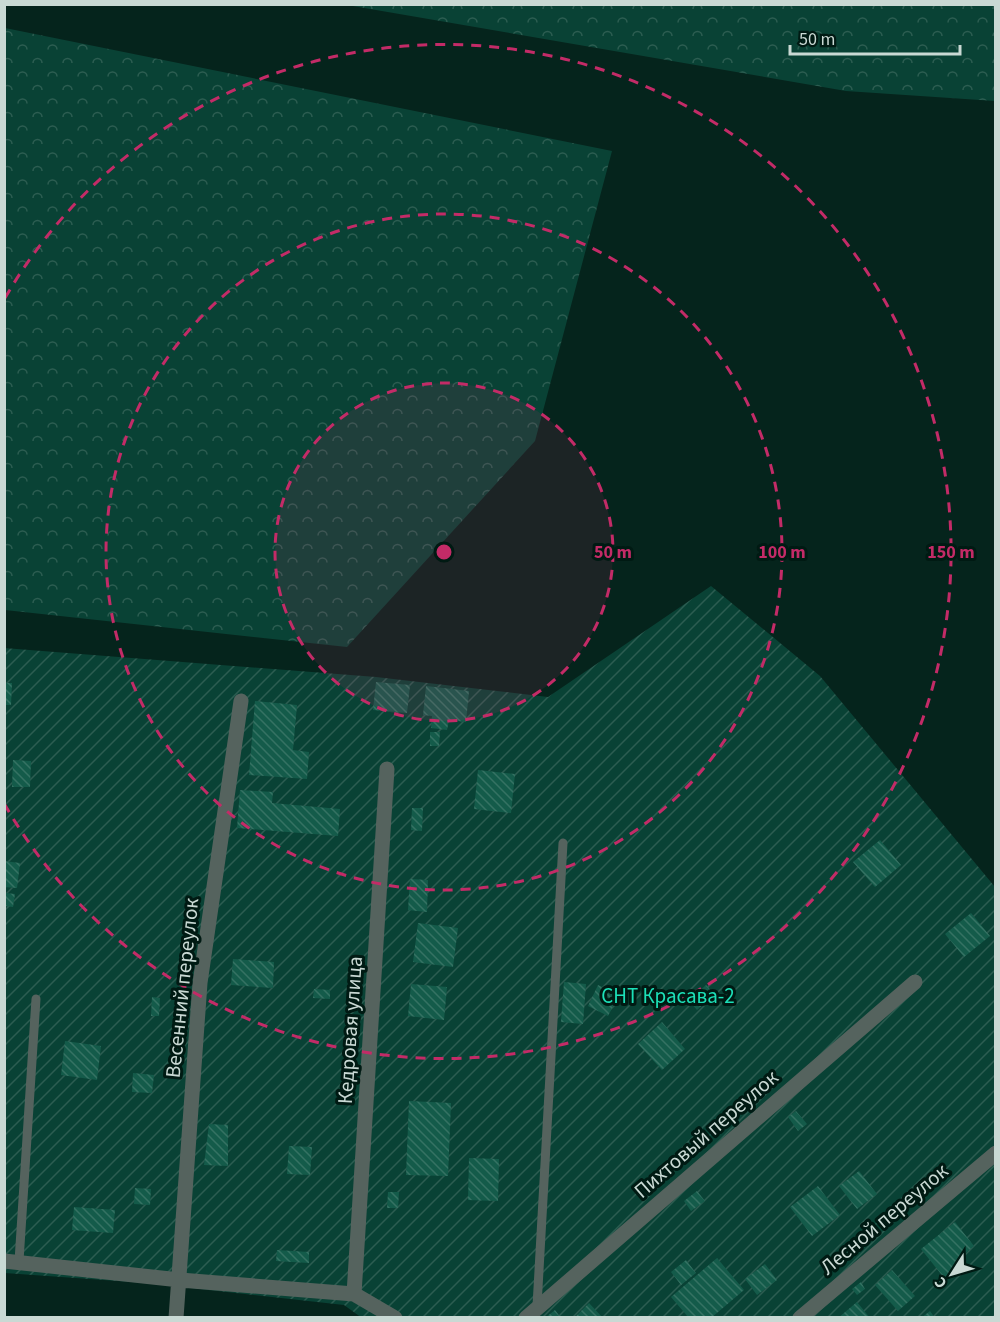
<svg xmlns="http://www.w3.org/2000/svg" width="1000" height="1322" font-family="'Source Sans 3',sans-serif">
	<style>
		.forest { fill: url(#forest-crowns) }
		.garden { fill: url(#garden-furrows) }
		.building { fill: url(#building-back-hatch) }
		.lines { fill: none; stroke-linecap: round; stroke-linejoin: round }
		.lane { stroke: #55635e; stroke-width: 9 }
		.street { stroke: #55635e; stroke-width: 15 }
		.ring { fill: none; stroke: #c32b67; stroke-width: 3; stroke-dasharray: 10 8 }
		.labels { text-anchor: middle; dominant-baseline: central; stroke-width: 6; stroke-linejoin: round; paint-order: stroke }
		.street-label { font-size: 21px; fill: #c9d9d4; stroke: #001a13 }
		.park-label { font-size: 21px; fill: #1ce0b8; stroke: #001a13 }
		.centre { fill: #c32b67; stroke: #001a13; stroke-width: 3 }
		.ring-label { font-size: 18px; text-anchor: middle; font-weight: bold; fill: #c32b67; stroke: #001a13; stroke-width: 6; stroke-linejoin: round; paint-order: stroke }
	</style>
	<defs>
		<pattern id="forest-crowns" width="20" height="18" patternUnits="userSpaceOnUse" patternTransform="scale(1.5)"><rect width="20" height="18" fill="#094235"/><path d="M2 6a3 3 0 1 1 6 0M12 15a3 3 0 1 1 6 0" fill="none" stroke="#2c5d51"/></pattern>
		<pattern id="garden-furrows" width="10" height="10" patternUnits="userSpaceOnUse" patternTransform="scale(1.5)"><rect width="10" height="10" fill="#094235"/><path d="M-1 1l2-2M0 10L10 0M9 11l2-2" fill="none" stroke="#2c5d51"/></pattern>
		<pattern id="building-back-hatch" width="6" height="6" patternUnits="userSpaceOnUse" patternTransform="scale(1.5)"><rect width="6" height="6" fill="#145b4a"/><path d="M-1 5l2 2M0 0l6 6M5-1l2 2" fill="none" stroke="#357263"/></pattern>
	</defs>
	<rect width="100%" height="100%" fill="#05241c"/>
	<!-- forest -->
	<path class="forest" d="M347,5H995V101L846,91Z
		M5,28L612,151L535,441L347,647L5,610Z"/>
	<!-- garden -->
	<path class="garden" d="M711,586L820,676L995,887V1317L362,1318L344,1305L146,1283L5,1273L4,648L376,677L548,697Z"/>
	<!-- building -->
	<path class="building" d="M376,682L410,685L407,713L373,710Z
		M5,683H12L11,705H5Z
		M426,686L469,691L466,722L449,720L447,730L431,728L432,716L423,715Z
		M255,701L297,705L293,750L309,752L307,779L249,775Z
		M430,732H440L439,746H430Z
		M13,760L31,761L30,787H12Z
		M478,770L515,774L511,813L474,809Z
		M240,790L273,792L272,803L340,809L338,836L237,828Z
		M412,808H423L422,831L411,830Z
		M880,840L901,865L875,887L853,862Z
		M4,861L20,863L17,888L4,887Z
		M410,879L428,880L427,912L408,910Z
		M6,893L15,894L13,907L5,906Z
		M971,913L990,936L964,957L945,934Z
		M418,923L458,928L453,967L413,962Z
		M233,959L274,962L273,988L231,985Z
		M564,982L586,984L583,1024L561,1022Z
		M411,984L447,987L444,1020L408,1016Z
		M598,985L619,995L608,1016L588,1006Z
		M706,985L714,994L697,1010L689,1001Z
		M314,989L330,990V999L313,998Z
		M152,997L160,998L159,1016H151Z
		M662,1022L685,1049L662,1070L638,1044Z
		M65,1041L101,1046L97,1080L61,1075Z
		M133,1073L154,1075L152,1093L132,1092Z
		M409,1101L451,1103L448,1176L406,1175Z
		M796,1111L807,1124L798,1131L788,1117Z
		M209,1124L228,1125V1166L204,1165Z
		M289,1146L312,1147L310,1175L287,1174Z
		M469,1158L499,1159L498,1201L468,1200Z
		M859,1171L877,1194L857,1209L839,1186Z
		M818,1186L840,1215L812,1236L790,1207Z
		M135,1188L151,1189L150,1205L134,1204Z
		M697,1191L705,1201L691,1211L684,1201Z
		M388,1192H399L398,1208H387Z
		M74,1207L115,1210L113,1233L72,1230Z
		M955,1222L974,1246L955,1262L960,1268L945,1279L921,1249Z
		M277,1250L309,1252V1263L276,1261Z
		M717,1258L744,1290L711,1318H689L671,1297Z
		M686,1260L696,1273L681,1285L671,1272Z
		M765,1264L777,1280L757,1295L745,1279Z
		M892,1270L915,1296L898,1311L875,1285Z
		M861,1282L865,1289L857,1295L852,1289Z
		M857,1302L870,1318H838Z
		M589,1303L603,1318H574Z
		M555,1310L561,1318H545Z
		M930,1311L935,1318H921Z"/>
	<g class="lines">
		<!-- lane -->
		<path class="lane" d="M19,1261L36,999
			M537,1306L563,843"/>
		<!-- street -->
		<path class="street" d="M4,1261L180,1280L354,1294L395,1318
			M354,1294L387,769
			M176,1318L200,983L241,701
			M526,1318L915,982
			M800,1318L996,1153"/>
	</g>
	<!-- distance rings -->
	<circle cx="444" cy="552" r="169" fill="#c32b67" fill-opacity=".12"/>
	<g class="ring">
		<circle cx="444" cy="552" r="169"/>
		<circle cx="444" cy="552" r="338"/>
		<path d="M5 298A507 507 0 1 1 5 805"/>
	</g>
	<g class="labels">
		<!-- street labels -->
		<g class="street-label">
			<text transform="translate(182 988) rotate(-84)">Весенний переулок</text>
			<text transform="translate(350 1030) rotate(-86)">Кедровая улица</text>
			<text transform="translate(706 1134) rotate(-41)">Пихтовый переулок</text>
			<text transform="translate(884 1219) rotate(-40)">Лесной переулок</text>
		</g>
		<!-- park labels -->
		<g class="park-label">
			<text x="668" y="996">СНТ Красава-2</text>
		</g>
	</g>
	<circle cx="444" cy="552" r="9" class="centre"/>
	<g class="ring-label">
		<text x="613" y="558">50 m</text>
		<text x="782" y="558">100 m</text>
		<text x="951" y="558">150 m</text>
	</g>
	<!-- border -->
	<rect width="1000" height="1322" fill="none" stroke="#c9d9d4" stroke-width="12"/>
	<!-- north arrow -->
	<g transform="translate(952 1274) rotate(233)" stroke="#001a13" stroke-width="4.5" paint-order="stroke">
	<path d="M0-4.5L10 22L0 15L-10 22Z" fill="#c9d9d4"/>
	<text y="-9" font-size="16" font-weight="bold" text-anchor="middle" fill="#c9d9d4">С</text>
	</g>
	<!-- scale -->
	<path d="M790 45v9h170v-9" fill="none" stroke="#c9d9d4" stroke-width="3"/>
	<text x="799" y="45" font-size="18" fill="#c9d9d4" stroke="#001a13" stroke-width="4.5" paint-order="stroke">50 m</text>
</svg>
